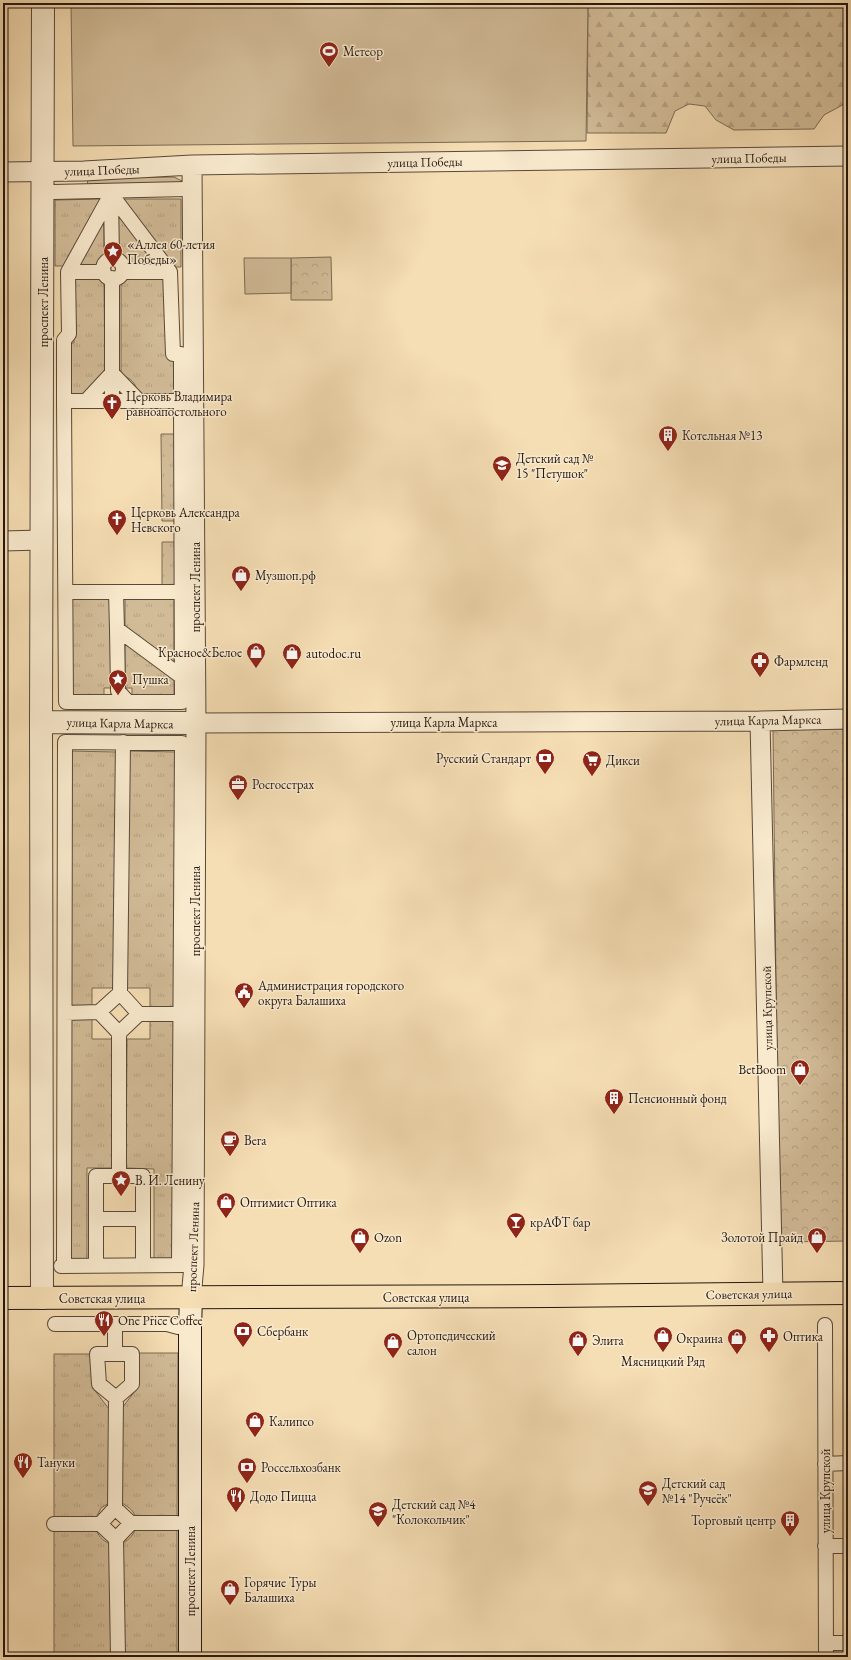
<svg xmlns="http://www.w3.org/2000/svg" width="851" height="1660" font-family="'EB Garamond',serif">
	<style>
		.grass { fill: url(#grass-tufts); stroke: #7b6a54 }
		.forest { fill: url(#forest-firs); stroke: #7b6a54 }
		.park { fill: url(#park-crowns); stroke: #7b6a54 }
		.pitch { fill: #d2bc98; stroke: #7b6a54 }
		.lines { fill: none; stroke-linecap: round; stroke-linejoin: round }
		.pedestrian-casing { stroke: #58493a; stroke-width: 16 }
		.minor-casing { stroke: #58493a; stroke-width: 21 }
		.tertiary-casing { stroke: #58493a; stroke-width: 24 }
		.secondary-casing { stroke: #241711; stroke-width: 24 }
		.primary-casing { stroke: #241711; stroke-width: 24 }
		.pedestrian { stroke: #f9eace; stroke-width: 14 }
		.minor { stroke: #f9eace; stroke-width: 19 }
		.tertiary { stroke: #f9eace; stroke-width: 22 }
		.secondary { stroke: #f9eace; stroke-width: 22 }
		.primary { stroke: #f6deb4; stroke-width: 22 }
		.labels { text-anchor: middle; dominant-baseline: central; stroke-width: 3; stroke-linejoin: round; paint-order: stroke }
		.poi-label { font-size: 13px; fill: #241711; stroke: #f9eace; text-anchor: start }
		.street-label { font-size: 13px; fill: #241711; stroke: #f9eace }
	</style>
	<defs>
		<pattern id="grass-tufts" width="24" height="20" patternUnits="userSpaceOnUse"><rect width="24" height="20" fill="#d2bc98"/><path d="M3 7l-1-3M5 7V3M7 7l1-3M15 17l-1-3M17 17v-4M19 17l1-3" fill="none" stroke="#b4a182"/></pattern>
		<pattern id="forest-firs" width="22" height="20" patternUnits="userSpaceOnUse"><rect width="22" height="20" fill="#d2bc98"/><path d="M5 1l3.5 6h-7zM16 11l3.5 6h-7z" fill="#b4a182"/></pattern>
		<pattern id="park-crowns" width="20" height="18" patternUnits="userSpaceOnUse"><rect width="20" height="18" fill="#d2bc98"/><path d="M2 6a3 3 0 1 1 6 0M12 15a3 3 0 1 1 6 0" fill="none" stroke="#b4a182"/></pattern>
	</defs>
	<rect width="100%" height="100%" fill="#f6deb4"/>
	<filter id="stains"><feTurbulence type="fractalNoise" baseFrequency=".005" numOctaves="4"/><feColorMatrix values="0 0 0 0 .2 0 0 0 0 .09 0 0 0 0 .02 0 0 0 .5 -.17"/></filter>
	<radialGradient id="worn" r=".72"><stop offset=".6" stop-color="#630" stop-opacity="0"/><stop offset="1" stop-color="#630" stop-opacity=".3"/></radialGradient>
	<!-- grass -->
	<path class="grass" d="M174,177L182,181L184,186L88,187L87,178Z
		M102,199L64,266H55V200Z
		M119,199H181V267H171Z
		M104,210V257H102L101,267H72Z
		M118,211L162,267H126V257H118Z
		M73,276H101V279L104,280L105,375L94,382L88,394H65V343H74Z
		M127,276H169L177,358L178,394H138C136,383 131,378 121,375V280H127Z
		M161,434H175V521H162Z
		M162,542H175L176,587H162Z
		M174,594V665L125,629V595Z
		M111,595V688H104V697H70V596Z
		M125,641L174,677V697H132V688H125Z
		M68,751L116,752V988H92V1009H67Z
		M128,751L176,752L175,1009H150V988H127Z
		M67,1018H92V1039H115V1168H87V1260H66Z
		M150,1018L175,1019L174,1260H154V1169L126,1168L127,1039H150Z
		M138,1353H178L177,1520H137C134,1511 130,1508 122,1503V1408L138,1387Z
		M54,1354H92L93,1388L109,1409V1503L101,1508L95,1520H54Z
		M137,1526H177V1657H123V1543C130,1539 134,1534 137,1526Z
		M54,1527H95C98,1536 102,1540 110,1544L112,1657H54Z"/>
	<!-- forest -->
	<path class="forest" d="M588,3H848V102L824,115L814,129L734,130L716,120L705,106L689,104L675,111L666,133H587Z"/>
	<!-- park -->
	<path class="park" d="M331,257L332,300H291V258Z
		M773,729H848V1241L779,1242Z"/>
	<!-- pitch -->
	<path class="pitch" d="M71,3H588L586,141L73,146Z
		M291,258V293L245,294L244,258Z"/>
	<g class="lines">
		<!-- pedestrian casing -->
		<g class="pedestrian-casing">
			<path id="pedestrian" d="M53,192L186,189
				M111,195L112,259
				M103 269a10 10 0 1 1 20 0a10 10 0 1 1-20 0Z
				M68,272H104
				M123,272H170L173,354H181V401
				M112,278V401H64L66,702H182L181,401H112
				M64,401V340L69,334L68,272L111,194L170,272
				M86,401L112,373L139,401
				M66,592H116
				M117,629L116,592H182
				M128,702L118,691L117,629L182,677
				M120,993L123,742
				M65,1013L99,1012
				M139,1014H180
				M119,1033L139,1014L120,993L99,1012L119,1033V1176
				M96,1219H143
				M96,1265V1176H143V1265
				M61,1266L184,1265
				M64,1266L65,742L182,743L179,1265
				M55,1324H167L178,1327
				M825,1325L826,1657
				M115,1354H97L99,1384L116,1398
				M825,1464L848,1463
				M115,1508L131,1523L116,1539L100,1524L115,1508L116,1398L132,1384V1354H115V1324
				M131,1523H177
				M54,1524H100
				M116,1539L118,1657
				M825,1546H848
				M826,1643H848"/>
		</g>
		<!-- minor casing -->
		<g class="minor-casing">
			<path id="minor" d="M3,172L84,171L192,165L848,156
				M3,541L42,540
				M760,721L773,1294
				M196,723L760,721L848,719
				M191,1298L194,1265L196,723L192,165"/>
		</g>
		<!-- tertiary casing -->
		<g class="tertiary-casing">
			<path id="tertiary" d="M41,722L196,723
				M42,1298L41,722L43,3"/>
		</g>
		<!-- secondary casing -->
		<g class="secondary-casing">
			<path id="secondary" d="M190,1657V1327L191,1298"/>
		</g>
		<!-- primary casing -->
		<g class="primary-casing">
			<path id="primary" d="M3,1298L552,1296L848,1293"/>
		</g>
		<!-- pedestrian -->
		<use href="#pedestrian" class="pedestrian"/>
		<!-- minor -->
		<use href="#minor" class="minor"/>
		<!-- tertiary -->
		<use href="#tertiary" class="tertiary"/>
		<!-- secondary -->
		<use href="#secondary" class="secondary"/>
		<!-- primary -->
		<use href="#primary" class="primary"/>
	</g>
	<!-- icons -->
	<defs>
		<g id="stadium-pin" transform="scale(1)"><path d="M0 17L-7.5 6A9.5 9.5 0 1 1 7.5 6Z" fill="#8f2418" stroke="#f9eace"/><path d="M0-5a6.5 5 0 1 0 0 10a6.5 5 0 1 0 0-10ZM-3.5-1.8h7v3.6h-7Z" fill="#fff"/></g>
		<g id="sight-pin" transform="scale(1)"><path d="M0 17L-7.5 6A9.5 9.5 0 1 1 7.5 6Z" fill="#8f2418" stroke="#f9eace"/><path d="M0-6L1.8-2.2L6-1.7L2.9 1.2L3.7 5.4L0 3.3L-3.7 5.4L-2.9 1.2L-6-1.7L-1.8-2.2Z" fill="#fff"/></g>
		<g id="church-pin" transform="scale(1)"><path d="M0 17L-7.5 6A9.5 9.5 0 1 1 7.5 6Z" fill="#8f2418" stroke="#f9eace"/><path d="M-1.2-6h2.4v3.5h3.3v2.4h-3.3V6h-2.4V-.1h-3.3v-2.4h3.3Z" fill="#fff"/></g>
		<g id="building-pin" transform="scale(1)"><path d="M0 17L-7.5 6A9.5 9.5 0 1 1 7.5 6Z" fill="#8f2418" stroke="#f9eace"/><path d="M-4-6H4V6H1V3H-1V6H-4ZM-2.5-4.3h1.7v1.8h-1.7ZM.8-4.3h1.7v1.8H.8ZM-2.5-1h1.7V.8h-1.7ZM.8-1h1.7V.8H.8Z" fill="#fff"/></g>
		<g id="school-pin" transform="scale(1)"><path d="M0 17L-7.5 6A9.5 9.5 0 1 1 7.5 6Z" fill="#8f2418" stroke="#f9eace"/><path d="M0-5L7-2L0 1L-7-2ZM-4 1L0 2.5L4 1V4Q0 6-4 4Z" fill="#fff"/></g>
		<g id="shop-pin" transform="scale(1)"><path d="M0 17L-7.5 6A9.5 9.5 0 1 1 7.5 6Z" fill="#8f2418" stroke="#f9eace"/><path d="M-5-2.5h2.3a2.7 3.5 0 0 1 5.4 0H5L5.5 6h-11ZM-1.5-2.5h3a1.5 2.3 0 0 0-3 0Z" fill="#fff"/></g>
		<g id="pharmacy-pin" transform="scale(1)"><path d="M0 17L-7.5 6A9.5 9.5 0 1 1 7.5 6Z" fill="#8f2418" stroke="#f9eace"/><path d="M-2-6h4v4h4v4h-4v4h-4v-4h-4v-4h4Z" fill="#fff"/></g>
		<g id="bank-pin" transform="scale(1)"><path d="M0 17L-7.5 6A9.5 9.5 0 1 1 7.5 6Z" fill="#8f2418" stroke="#f9eace"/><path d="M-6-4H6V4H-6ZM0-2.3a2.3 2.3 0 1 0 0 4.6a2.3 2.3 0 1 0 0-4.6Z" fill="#fff"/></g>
		<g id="supermarket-pin" transform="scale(1)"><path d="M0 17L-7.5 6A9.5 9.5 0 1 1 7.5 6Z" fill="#8f2418" stroke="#f9eace"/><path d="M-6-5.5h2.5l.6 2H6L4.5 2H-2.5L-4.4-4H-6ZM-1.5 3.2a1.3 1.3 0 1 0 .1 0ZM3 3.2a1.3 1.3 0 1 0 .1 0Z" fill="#fff"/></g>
		<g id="office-pin" transform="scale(1)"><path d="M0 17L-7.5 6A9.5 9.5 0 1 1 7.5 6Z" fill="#8f2418" stroke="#f9eace"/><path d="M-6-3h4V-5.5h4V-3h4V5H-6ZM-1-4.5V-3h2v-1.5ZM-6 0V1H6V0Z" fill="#fff"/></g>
		<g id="civic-pin" transform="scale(1)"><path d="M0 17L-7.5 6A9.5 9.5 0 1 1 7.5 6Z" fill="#8f2418" stroke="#f9eace"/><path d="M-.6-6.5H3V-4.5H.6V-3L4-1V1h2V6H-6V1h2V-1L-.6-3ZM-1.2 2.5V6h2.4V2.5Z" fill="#fff"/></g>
		<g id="cafe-pin" transform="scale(1)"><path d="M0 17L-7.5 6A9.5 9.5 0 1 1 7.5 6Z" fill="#8f2418" stroke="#f9eace"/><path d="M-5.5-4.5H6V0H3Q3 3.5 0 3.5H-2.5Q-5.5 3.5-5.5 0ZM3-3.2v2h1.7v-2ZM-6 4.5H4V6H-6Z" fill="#fff"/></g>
		<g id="bar-pin" transform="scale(1)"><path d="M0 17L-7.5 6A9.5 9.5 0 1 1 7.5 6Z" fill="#8f2418" stroke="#f9eace"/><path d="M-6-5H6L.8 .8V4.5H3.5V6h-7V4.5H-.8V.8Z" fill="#fff"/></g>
		<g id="restaurant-pin" transform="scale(1)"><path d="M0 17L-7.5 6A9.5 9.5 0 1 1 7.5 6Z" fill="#8f2418" stroke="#f9eace"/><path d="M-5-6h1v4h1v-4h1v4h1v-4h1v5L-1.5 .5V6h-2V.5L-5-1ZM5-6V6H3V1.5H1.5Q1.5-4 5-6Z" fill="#fff"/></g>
	</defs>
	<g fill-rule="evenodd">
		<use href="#stadium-pin" x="329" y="51"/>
		<use href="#sight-pin" x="113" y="251"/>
		<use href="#church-pin" x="112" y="403"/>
		<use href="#building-pin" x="668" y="435"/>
		<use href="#school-pin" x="502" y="465"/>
		<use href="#church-pin" x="117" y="519"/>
		<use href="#shop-pin" x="241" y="575"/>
		<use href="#shop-pin" x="256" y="652"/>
		<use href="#shop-pin" x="292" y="653"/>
		<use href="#pharmacy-pin" x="760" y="661"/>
		<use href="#sight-pin" x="118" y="679"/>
		<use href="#bank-pin" x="545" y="758"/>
		<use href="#supermarket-pin" x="592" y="760"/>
		<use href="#office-pin" x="238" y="784"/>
		<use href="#civic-pin" x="244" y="992"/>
		<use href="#shop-pin" x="800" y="1069"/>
		<use href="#building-pin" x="614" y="1098"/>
		<use href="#cafe-pin" x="230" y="1140"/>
		<use href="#sight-pin" x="121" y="1180"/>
		<use href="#shop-pin" x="226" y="1202"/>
		<use href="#bar-pin" x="516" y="1222"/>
		<use href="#shop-pin" x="360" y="1237"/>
		<use href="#shop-pin" x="817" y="1237"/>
		<use href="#restaurant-pin" x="104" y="1320"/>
		<use href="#bank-pin" x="243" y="1331"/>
		<use href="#shop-pin" x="663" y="1336"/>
		<use href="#pharmacy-pin" x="769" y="1336"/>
		<use href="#shop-pin" x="737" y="1338"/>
		<use href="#shop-pin" x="578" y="1340"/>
		<use href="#shop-pin" x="393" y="1342"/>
		<use href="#shop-pin" x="255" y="1421"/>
		<use href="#restaurant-pin" x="23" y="1462"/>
		<use href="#bank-pin" x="247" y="1467"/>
		<use href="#school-pin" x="648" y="1490"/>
		<use href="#restaurant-pin" x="236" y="1496"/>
		<use href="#school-pin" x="378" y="1511"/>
		<use href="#building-pin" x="790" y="1520"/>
		<use href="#shop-pin" x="230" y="1589"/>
	</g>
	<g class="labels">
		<!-- poi labels -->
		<g class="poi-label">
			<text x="343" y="51">Метеор</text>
			<text x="127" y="244">«Аллея 60-летия<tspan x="127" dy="15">Победы»</tspan></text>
			<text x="126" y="396">Церковь Владимира<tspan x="126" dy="15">равноапостольного</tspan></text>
			<text x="682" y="435">Котельная №13</text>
			<text x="516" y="458">Детский сад №<tspan x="516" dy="15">15 "Петушок"</tspan></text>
			<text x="131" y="512">Церковь Александра<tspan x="131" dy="15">Невского</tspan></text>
			<text x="255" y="575">Музшоп.рф</text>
			<text x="242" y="652" text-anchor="end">Красное&amp;Белое</text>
			<text x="306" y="653">autodoc.ru</text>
			<text x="774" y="661">Фармленд</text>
			<text x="132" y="679">Пушка</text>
			<text x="531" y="758" text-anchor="end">Русский Стандарт</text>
			<text x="606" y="760">Дикси</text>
			<text x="252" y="784">Росгосстрах</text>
			<text x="258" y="985">Администрация городского<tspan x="258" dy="15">округа Балашиха</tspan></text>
			<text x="786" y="1069" text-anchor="end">BetBoom</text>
			<text x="628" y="1098">Пенсионный фонд</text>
			<text x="244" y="1140">Вега</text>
			<text x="135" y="1180">В. И. Ленину</text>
			<text x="240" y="1202">Оптимист Оптика</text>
			<text x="530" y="1222">крАФТ бар</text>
			<text x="374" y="1237">Ozon</text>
			<text x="803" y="1237" text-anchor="end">Золотой Прайд</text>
			<text x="118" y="1320">One Price Coffee</text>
			<text x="257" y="1331">Сбербанк</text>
			<text x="407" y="1335">Ортопедический<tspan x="407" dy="15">салон</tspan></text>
			<text x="783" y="1336">Оптика</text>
			<text x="723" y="1338" text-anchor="end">Окраина</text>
			<text x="592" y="1340">Элита</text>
			<text x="663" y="1361" text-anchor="middle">Мясницкий Ряд</text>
			<text x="269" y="1421">Калипсо</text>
			<text x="37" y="1462">Тануки</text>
			<text x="261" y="1467">Россельхозбанк</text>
			<text x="662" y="1483">Детский сад<tspan x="662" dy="15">№14 "Ручеёк"</tspan></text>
			<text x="250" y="1496">Додо Пицца</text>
			<text x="392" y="1504">Детский сад №4<tspan x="392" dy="15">"Колокольчик"</tspan></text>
			<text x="776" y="1520" text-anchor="end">Торговый центр</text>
			<text x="244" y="1582">Горячие Туры<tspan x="244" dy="15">Балашиха</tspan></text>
		</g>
		<!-- street labels -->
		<g class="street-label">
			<text transform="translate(749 158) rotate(-1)">улица Победы</text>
			<text transform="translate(425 162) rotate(-1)">улица Победы</text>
			<text transform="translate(102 170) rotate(-2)">улица Победы</text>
			<text transform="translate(43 302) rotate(-90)">проспект Ленина</text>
			<text transform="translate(195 587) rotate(-90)">проспект Ленина</text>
			<text transform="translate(768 720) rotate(-1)">улица Карла Маркса</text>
			<text x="444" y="722">улица Карла Маркса</text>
			<text transform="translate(120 723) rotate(1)">улица Карла Маркса</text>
			<text transform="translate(195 911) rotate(-90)">проспект Ленина</text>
			<text transform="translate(767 1008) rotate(-91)">улица Крупской</text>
			<text transform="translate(193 1247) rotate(-88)">проспект Ленина</text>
			<text transform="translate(749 1294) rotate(-1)">Советская улица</text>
			<text x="426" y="1297">Советская улица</text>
			<text x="102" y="1298">Советская улица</text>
			<text transform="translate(825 1491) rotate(-90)">улица Крупской</text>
			<text transform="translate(190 1571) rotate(-90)">проспект Ленина</text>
		</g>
	</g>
	<!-- margin -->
	<rect width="851" height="1660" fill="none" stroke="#f6deb4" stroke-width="16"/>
	<rect x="4" y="4" width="843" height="1652" fill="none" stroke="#241711" stroke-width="2"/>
	<rect x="8" y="8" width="835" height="1644" fill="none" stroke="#241711"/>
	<rect width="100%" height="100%" filter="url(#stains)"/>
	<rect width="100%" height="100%" fill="url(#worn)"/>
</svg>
